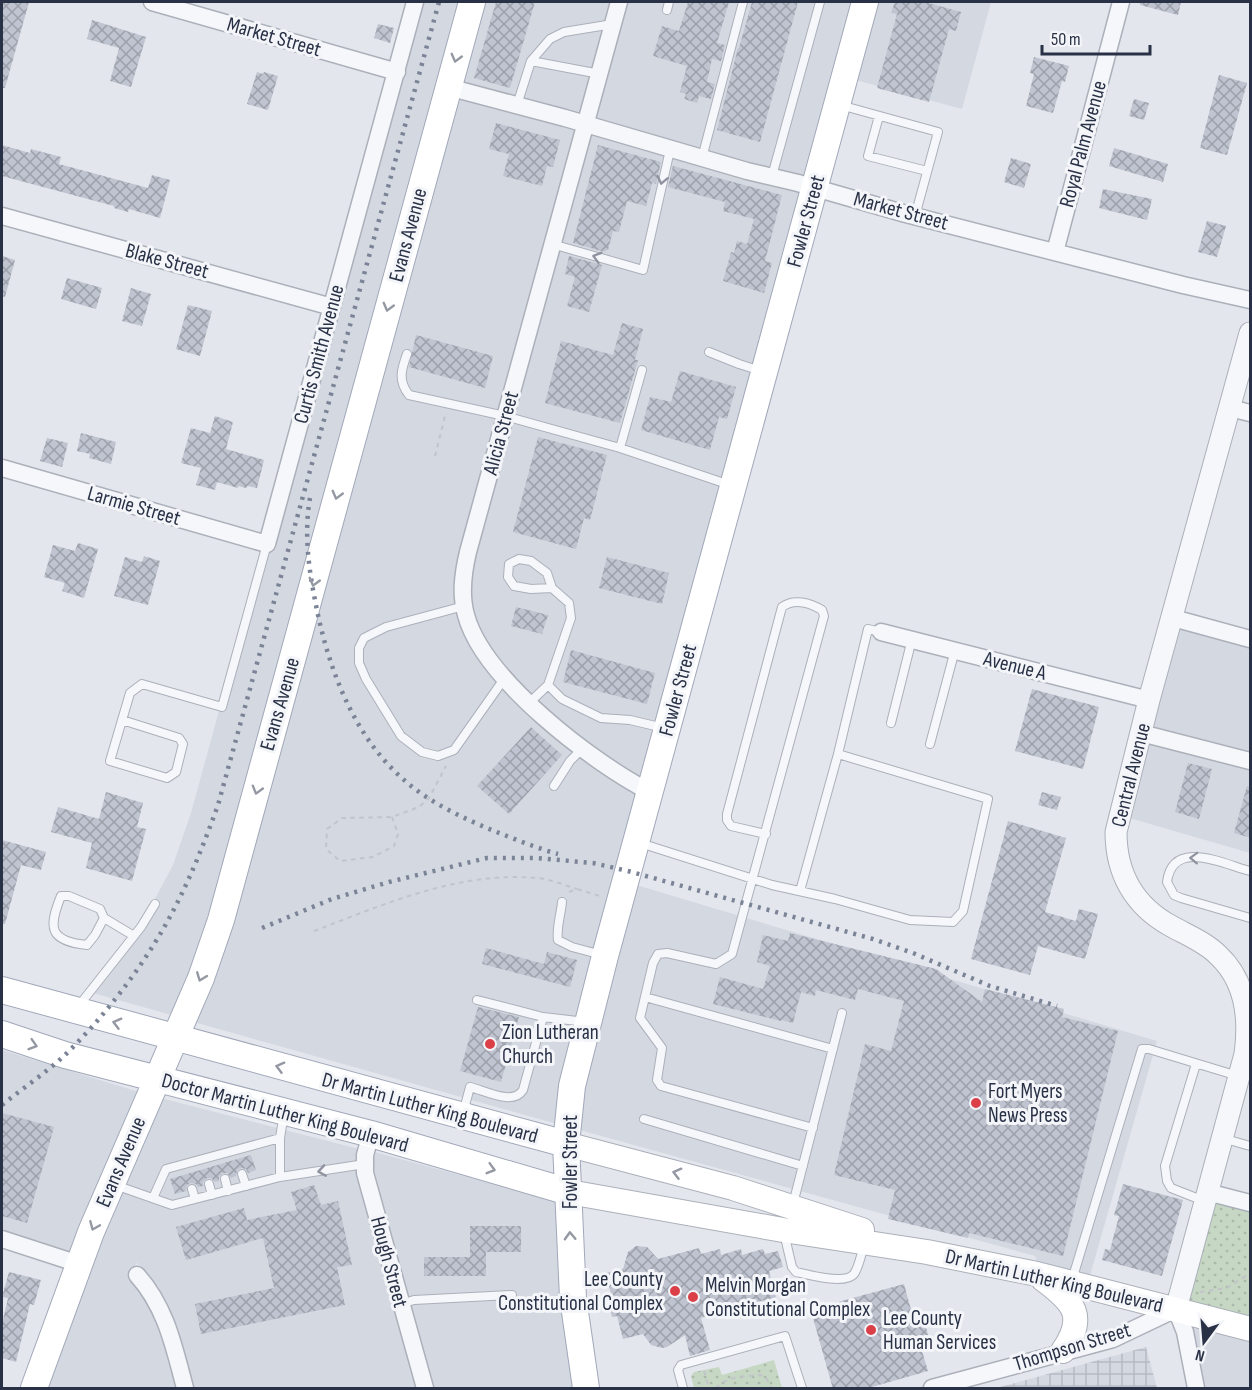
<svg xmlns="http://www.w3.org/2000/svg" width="1252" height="1390" font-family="'Sofia Sans Condensed',sans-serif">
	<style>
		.built { fill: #d4d8e1 }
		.industrial { fill: url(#industrial-grid) }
		.green { fill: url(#green-dots) }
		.building { fill: url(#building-cross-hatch) }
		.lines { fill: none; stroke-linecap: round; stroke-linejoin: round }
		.service-casing { stroke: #abb0ba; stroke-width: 10 }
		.minor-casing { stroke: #abb0ba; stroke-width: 19 }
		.tertiary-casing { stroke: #abb0ba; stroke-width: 23 }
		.secondary-casing { stroke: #abb0ba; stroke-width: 26 }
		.primary-casing { stroke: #a1a8b9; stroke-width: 28 }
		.path { stroke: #c1c4cb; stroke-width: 2; stroke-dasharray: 4.5 4.5; stroke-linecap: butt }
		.service { stroke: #f6f7fa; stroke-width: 8 }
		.minor { stroke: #f6f7fa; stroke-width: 16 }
		.tertiary { stroke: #f6f7fa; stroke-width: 21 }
		.secondary { stroke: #fff; stroke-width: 24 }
		.primary { stroke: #fff; stroke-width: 26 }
		.rail { stroke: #7b8397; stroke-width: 4.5; stroke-dasharray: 3 6; stroke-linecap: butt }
		.oneway { stroke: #9498a2 }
		.oneway2 { stroke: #9094a0 }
		.poi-dot { fill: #db3f48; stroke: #f3f5f9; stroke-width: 2 }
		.labels { text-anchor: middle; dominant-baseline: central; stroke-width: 6; stroke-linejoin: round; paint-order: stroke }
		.street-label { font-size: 21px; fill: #293146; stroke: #f3f5f9 }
		.poi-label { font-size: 21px; fill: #293146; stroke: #f3f5f9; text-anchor: start }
	</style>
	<defs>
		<pattern id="industrial-grid" width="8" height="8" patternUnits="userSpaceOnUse" patternTransform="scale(1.5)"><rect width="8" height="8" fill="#d4d8e1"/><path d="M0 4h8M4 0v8" fill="none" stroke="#b6bac2"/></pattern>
		<pattern id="green-dots" width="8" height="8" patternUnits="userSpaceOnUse" patternTransform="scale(1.5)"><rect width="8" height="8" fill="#c6d7c3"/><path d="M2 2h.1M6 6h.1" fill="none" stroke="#aab9a9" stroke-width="1.8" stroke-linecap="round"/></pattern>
		<pattern id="building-cross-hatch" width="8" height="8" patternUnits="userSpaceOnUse" patternTransform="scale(1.5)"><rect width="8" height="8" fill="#bfc4d0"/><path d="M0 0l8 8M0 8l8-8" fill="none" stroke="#9ba0ab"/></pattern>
	</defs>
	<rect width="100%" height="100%" fill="#e3e6ec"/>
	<!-- built -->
	<path class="built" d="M413,2H464L213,917L175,1016L86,991L128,941L156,897L173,865L191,813Z
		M480,2H612L581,114L458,81Z
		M627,2H857L809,177L749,163L596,119Z
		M873,2H991L962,109L852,79Z
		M453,97L577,131L456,575L455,597L458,617L464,634L473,651L499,685L552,735L624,788L641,797L561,1125L190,1021Z
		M591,135L745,179L805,194L645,781L632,774L561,722L510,673L486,641L473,612L470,596L471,577L475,554Z
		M1178,628L1250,648V752L1150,727Z
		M1146,743L1250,770V853L1126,817Z
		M633,884L1157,1041L1089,1279L1038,1265L1035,1256L576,1129L580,1087Z
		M2,1050L142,1093L72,1260L2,1240Z
		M157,1097L359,1149L357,1176L417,1388H193L169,1306L157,1285L137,1263L127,1275L145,1296L155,1313L177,1388H42Z
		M374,1152L561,1202L578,1388H433L372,1171Z
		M1189,1322L1250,1338V1388H1204Z"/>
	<!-- industrial -->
	<path class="industrial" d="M1146,1347L1157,1388H996L1026,1380Z"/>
	<!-- green -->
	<path class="green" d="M1208,1192L1250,1203V1329L1175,1309Z
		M774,1360L782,1388H694L691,1376L694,1372L719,1367L722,1375Z"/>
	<!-- building -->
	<path class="building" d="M2,2H29L5,88H2Z
		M496,2H535L510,88L474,78Z
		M688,2H729L717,43L725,45L721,61L712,59L707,82L715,84L711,99L699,96L697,103L684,99L686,94L680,92L687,66L653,56L662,26L679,31Z
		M752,2H798L760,142L717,130L738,48H739Z
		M895,2H925L961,12L956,31L949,29L929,102L877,88L897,14L891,13Z
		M1140,2H1181L1178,15L1140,5Z
		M92,20L146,37L131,87L110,81L119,48L87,39Z
		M378,24L394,28L390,43L374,38Z
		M1034,57L1069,66L1065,82L1062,81L1053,113L1026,106L1034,74L1030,73Z
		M257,72L263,74L264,72L278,76L268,110L247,104Z
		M1219,75L1247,83L1227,155L1200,148Z
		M1134,99L1149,103L1144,120L1129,116Z
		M496,123L560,140L553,167L547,166L542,186L503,176L509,154L489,149Z
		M2,145L30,153L31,149L61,157L59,164L148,188L152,175L170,180L160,218L129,209L128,212L114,208V206L2,176Z
		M598,145L661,162L656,184L652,183L646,206L627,201L619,232L613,231L608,250H606L605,252L573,243Z
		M1114,148L1168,164L1163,182L1109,166Z
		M1011,158L1031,164L1024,188L1004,182Z
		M673,166L782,195L765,261L772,263L764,293L723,281L731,252L734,253L737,241L747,244L754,219L723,211L725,202L668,187Z
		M1103,189L1152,199L1147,220L1099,208Z
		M1207,221L1226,226L1217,257L1198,252Z
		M2,256L15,260L5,297L2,296Z
		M569,256L602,265L589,312L567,306L575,277L565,274Z
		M67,278L102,288L96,309L61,299Z
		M131,288L151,294L142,326L122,321Z
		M188,305L212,311L200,356L176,349Z
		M622,323L643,329L635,360H638L620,423L545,403L561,341L613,355Z
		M416,335L493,356L485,388L409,367Z
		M680,371L736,387L727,419L719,417L710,450L641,430L650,397L671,402Z
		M215,416L233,422L226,449L264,460L257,488L247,486L246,488L238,486V488L217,482L215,490L196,485L201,468L181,463L191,428L210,433Z
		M81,433L116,442L111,464L89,458L90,454L77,451Z
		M538,437L607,455L590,520L584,518L576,549L513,532Z
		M47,438L68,443L62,467L40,461Z
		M78,543L98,549L84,598L62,591L65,583L44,577L53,545L75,551Z
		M144,556L160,561L148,605L114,596L125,557L142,562Z
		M607,557L669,573L662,604L599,588Z
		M516,607L548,615L542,634L511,626Z
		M571,650L655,673L647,704L563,682Z
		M1032,689L1099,707L1083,769L1015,751Z
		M531,727L562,755L509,814L477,786Z
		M1188,763L1212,769L1199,819L1175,812Z
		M1247,786L1251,787V838L1234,833Z
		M106,792L143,803L137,827L146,829L132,881L86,868L92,843L51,832L58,807L99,819Z
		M1042,792L1061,797L1057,810L1038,805Z
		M1008,821L1066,838L1045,912L1076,921L1079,909L1098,914L1085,959L1038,946L1030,975L971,959Z
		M2,840L46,852L41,870L21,865L5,924H2Z
		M790,933L936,969L982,1002L985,989L1064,1009L1062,1017L1118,1031L1063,1256L969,1233L968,1238L888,1219L895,1190L834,1175L865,1044L891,1051L904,1001L858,989L855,1000L816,990L815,996L801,992L793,1023L781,1020V1021L713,1004L720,977L763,989L770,966L757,962L763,935L788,941Z
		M486,948L544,964L547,952L577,960L570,987L482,964Z
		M478,1007L519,1017L501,1082L460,1071Z
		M2,1113L54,1127L27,1223L2,1216Z
		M251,1155L256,1170L248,1173L246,1169L241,1168L237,1170L236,1176L231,1178L227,1173H223L219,1177V1181L215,1182L211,1178H207L203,1182V1186L198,1187L196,1184L191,1183L187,1185L186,1191L175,1194L170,1179Z
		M1123,1184L1183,1200L1162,1276L1102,1260L1105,1249L1110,1250L1119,1216L1114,1215Z
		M314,1185L321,1205L338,1201L352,1265L337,1267L345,1305L201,1334L195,1304L274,1288L263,1238L186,1260L176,1227L244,1208L247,1220L297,1210L291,1192Z
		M470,1226H521V1252H486V1276H424V1257H470Z
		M636,1246L647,1247L658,1259L699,1248L701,1254L720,1249L721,1255L741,1249L742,1255L763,1249L765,1254L778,1251L783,1267L769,1271L776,1297L701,1318L710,1350L690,1356L685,1335L667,1347L662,1348L651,1345L643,1334L623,1339L617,1316L612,1317L607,1298L612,1297L605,1273L623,1269L628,1252Z
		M9,1272L41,1280L34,1305L30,1304L16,1362L2,1358V1324L8,1298L2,1297Z
		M904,1284L913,1317L922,1314L932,1348L922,1351L928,1371L865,1389H833L813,1318L819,1316L816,1308Z"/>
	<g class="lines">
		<!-- service casing -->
		<g class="service-casing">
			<path id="service" d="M667,10L669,2
				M531,61L550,39L564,32L613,24
				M517,105L531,61L600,74
				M840,105L938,132L915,216
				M879,116L868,156L927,171
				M702,158L743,2
				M772,176L820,2
				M552,244L643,270L670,150
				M709,352L739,364L761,371
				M407,354C401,370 398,381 409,395L505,416L620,448L730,485
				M620,448L642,370
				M552,588L531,589L514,586L508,577L509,564L519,559L531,561L547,573L552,588L569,603L571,618L548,685L562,699L601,718L630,720L664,728
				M464,606L386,627L364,638L359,648V663L366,679L401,736L422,752L438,756L454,750L504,679
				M529,703L548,685
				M122,720L179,738L183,744L176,772L167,778L110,761L130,693L142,684L222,707L267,544
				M891,723L912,639
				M930,744L955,650
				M554,786L570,761L583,748
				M766,834L731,826L727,820V814L782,607C794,598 810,603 822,610L824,616L732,954L716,964L667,953L658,954L653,963L640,1018L662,1048L657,1080L661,1086L813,1128
				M640,843L772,885L835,899L910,920L953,922L963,911L988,799L838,754L868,629L881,632
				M1250,871C1223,864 1173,838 1167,882L1174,895L1181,898L1250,918
				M800,891L838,754
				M562,902C561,914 556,929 558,940L572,947L602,955
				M104,918L95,935L87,945C49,941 48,928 61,896H69L100,909L104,918L134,936
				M645,997L833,1049
				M477,1000L543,1017
				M77,1008L141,927L155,904
				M1196,1064L1165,1166L1167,1181L1171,1188L1204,1201
				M463,1113L470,1087C486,1091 513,1106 523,1090L543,1017L586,1022
				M644,1119L803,1166
				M1222,1138L1250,1146
				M242,1174L246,1186
				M280,1177L365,1164
				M225,1179L228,1191
				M209,1184L212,1195
				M115,1185L172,1205L280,1177V1138L284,1113
				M192,1189L195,1199
				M153,1198L166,1169L280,1138
				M793,1204L842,1013
				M784,1233L792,1267L796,1272C809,1275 845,1285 854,1274C859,1267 861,1254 864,1246
				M1072,1280L1142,1049H1149L1238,1076
				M401,1304L414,1300L512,1295
				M683,1388L678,1370L681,1365L785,1336L802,1388"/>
		</g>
		<!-- minor casing -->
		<g class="minor-casing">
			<path id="minor" d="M152,2L397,72
				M619,2L468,552C463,573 460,594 466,615C483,679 593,763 650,792
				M448,87L565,118L747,171L798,183L906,214L1183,285L1250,300
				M2,216L332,307
				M1055,252L1121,2
				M1230,408L1250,413
				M2,468L267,544L415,2
				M1173,618L1250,639
				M881,632L1149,700
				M1141,733L1250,761
				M371,1134L365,1155V1173L425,1388
				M1207,1192L1250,1203
				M2,1239L79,1264
				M137,1275C166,1307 174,1347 185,1388
				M932,1388L1113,1339L1176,1309L1185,1332L1196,1388"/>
		</g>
		<!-- tertiary casing -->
		<g class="tertiary-casing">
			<path id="tertiary" d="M1176,1309L1245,1054C1250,1018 1246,981 1218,955C1205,942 1187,935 1171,926C1134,906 1116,873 1116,832L1149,700L1250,333"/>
		</g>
		<!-- secondary casing -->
		<g class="secondary-casing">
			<path id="secondary" d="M566,1144L733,1188L862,1230
				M569,1192L783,1230L927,1252L1037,1274L1250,1329
				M1043,1279C1074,1302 1087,1316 1063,1351"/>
		</g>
		<!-- primary casing -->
		<g class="primary-casing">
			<path id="primary" d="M2,990L566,1144
				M2,1034L65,1055L371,1134L569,1192
				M34,1388L91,1232L201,978L221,920L472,2
				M586,1388L573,1298L566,1144L572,1086L605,956L865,2"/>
		</g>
		<!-- path -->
		<path class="path" d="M435,456L445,416
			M392,817L398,834L394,846L373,857L340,861L326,849L327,829L342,818L392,817L419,807L429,798L446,766
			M569,892L577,889L600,896
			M314,931C385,904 459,871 537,878C550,879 564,885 577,889
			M1200,1292L1227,1288L1246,1276H1250
			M704,1371L709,1388
			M716,1388C727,1376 746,1376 761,1375L767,1379L771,1388"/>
		<!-- service -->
		<use href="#service" class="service"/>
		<!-- minor -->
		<use href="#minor" class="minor"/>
		<!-- tertiary -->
		<use href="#tertiary" class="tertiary"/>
		<!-- secondary -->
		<use href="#secondary" class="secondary"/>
		<!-- primary -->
		<use href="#primary" class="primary"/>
		<!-- rail -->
		<path class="rail" d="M310,498C303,537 310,577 318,615C331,675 356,738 403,779C428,802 463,818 494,831C515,839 536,848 558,854
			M262,928L332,899L389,882L487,858H536L593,863L628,871L873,939L913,953L990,986L1057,1006
			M2,1105C23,1088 47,1072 66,1054C107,1014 147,961 173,911C191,877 205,841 218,805L439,2"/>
	</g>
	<!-- one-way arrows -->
	<defs><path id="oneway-chevron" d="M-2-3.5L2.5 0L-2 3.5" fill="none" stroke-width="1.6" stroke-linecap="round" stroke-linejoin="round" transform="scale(1.5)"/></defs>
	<g class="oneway">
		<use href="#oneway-chevron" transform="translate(456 58) rotate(105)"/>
		<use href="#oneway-chevron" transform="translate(388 307) rotate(105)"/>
		<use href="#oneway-chevron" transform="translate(337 495) rotate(105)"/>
		<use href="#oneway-chevron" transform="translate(314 582) rotate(105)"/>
		<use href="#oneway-chevron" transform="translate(257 790) rotate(106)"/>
		<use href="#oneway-chevron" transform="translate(201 977) rotate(111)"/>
		<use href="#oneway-chevron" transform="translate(117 1023) rotate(-165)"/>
		<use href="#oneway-chevron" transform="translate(33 1045) rotate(17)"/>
		<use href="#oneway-chevron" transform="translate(280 1067) rotate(-165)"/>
		<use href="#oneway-chevron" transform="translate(491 1169) rotate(16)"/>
		<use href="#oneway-chevron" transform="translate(677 1173) rotate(-165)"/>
		<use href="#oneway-chevron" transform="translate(94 1226) rotate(113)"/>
		<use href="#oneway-chevron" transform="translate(570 1236) rotate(-92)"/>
	</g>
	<g class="oneway2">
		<use href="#oneway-chevron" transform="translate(662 180) rotate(102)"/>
		<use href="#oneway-chevron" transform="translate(597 257) rotate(-164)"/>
		<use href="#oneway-chevron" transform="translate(1194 858) rotate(-178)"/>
		<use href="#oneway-chevron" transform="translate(322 1171) rotate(171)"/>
	</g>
	<!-- markers -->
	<g class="poi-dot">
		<circle cx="490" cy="1044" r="6"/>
		<circle cx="976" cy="1103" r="6"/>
		<circle cx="675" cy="1291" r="6"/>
		<circle cx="693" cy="1297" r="6"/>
		<circle cx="871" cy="1330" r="6"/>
	</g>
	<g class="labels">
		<!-- street labels -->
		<g class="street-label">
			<text transform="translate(274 37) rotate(16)">Market Street</text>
			<text transform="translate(1083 144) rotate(-75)">Royal Palm Avenue</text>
			<text transform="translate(901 211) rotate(15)">Market Street</text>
			<text transform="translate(806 221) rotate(-75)">Fowler Street</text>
			<text transform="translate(408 235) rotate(-75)">Evans Avenue</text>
			<text transform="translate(167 261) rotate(15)">Blake Street</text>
			<text transform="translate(319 354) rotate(-75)">Curtis Smith Avenue</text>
			<text transform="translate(501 433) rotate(-75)">Alicia Street</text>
			<text transform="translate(134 506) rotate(16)">Larmie Street</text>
			<text transform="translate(1015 666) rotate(14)">Avenue A</text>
			<text transform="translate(678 690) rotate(-75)">Fowler Street</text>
			<text transform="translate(280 704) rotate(-74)">Evans Avenue</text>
			<text transform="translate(1131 775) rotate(-76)">Central Avenue</text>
			<text transform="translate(430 1108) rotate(15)">Dr Martin Luther King Boulevard</text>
			<text transform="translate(285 1113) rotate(15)">Doctor Martin Luther King Boulevard</text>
			<text transform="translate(121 1162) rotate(-67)">Evans Avenue</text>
			<text transform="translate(570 1162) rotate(-90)">Fowler Street</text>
			<text transform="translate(389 1262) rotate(75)">Hough Street</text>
			<text transform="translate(1054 1281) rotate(13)">Dr Martin Luther King Boulevard</text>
			<text transform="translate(1072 1347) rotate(-17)">Thompson Street</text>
		</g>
		<!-- poi labels -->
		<g class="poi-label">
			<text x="502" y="1032">Zion Lutheran<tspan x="502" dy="24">Church</tspan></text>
			<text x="988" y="1091">Fort Myers<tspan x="988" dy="24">News Press</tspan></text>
			<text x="663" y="1279" text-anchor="end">Lee County<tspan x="663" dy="24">Constitutional Complex</tspan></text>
			<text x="705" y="1285">Melvin Morgan<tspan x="705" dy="24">Constitutional Complex</tspan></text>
			<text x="883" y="1318">Lee County<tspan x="883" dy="24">Human Services</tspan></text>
		</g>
	</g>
	<!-- border -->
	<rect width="1252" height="1390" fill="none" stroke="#293146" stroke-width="6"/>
	<!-- north arrow -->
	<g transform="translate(1204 1342) rotate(196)" stroke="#f3f5f9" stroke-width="4.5" paint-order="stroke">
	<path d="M0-4.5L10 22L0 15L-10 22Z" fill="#293146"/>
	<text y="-9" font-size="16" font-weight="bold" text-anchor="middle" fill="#293146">N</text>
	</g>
	<!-- scale -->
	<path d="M1042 45v9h108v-9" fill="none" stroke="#293146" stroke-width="3"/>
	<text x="1051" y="45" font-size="18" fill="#293146" stroke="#f3f5f9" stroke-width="4.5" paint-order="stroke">50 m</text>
</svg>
